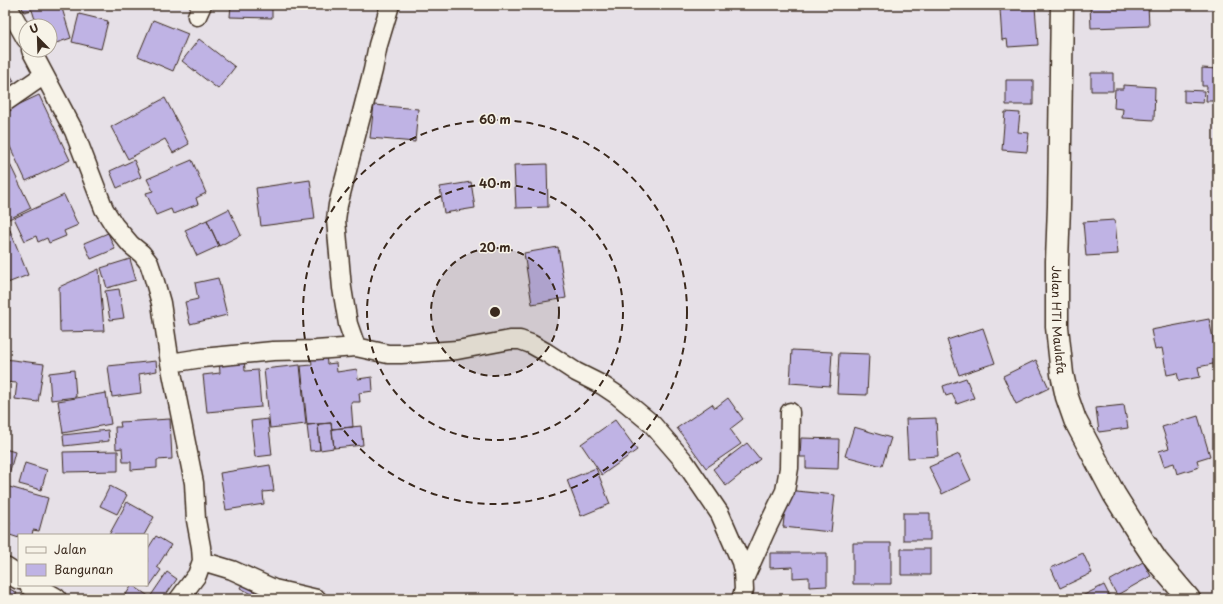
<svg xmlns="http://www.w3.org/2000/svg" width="1223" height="604" font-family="'Playpen Sans',sans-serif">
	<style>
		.building { fill: #bfb3e4; stroke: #3b2a1e }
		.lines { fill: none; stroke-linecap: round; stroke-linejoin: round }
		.minor-casing { stroke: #3b2a1e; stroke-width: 21 }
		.tertiary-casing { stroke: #3b2a1e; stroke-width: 25 }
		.minor { stroke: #f7f3e8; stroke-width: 18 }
		.tertiary { stroke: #f7f3e8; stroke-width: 22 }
		.ring { fill: none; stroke: #3b2a1e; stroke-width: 2; stroke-dasharray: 7 5 }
		.labels { text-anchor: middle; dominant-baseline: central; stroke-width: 3; stroke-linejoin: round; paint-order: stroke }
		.street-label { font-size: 12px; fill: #3b2a1e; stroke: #f7f3e8 }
		.centre { fill: #3b2a1e; stroke: #f7f3e8; stroke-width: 2 }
		.ring-label { font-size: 12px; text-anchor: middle; font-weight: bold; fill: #3b2a1e; stroke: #f7f3e8; stroke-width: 3; stroke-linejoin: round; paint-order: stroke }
	</style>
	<rect width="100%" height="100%" fill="#e6e0e7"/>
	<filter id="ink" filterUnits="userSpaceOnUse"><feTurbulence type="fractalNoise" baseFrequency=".025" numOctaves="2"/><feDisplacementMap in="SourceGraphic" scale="8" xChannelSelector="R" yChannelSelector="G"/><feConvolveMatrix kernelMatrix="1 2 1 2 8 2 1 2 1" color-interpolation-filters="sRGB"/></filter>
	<g filter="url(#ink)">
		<!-- building -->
		<path class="building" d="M21,5H61L71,38L50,45V26H37L32,10L24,12Z
			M231,5H272V18L230,17Z
			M1090,5H1148L1149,26L1091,28Z
			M1035,7L1038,45L1008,47L1007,39L1002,40L1000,9Z
			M79,14L108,21L101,49L72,42Z
			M153,20L188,34L173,71L138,56Z
			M199,39L235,67L218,89L182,61Z
			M5,66L14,81L5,86Z
			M1202,68L1218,69V101H1206L1207,86H1202Z
			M1091,73H1113V91H1091Z
			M1006,80H1033V105H1006Z
			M1123,85L1155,87L1154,120L1122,118L1123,109L1114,108L1115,89H1123Z
			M1184,90L1204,91L1203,103L1184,102Z
			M39,95L70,160L26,181L5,136V111Z
			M165,98L189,144L173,153L165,139L128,159L111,127Z
			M374,105L418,109L415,142L370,138Z
			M1005,112L1020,113L1018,132L1029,133L1027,152L1002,150Z
			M5,154L31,208L5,221Z
			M134,160L141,177L117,188L110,171Z
			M192,160L206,193L196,198L198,204L173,214L171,209L156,215L146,193L153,191L147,179Z
			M547,164L548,207L516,208L514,165Z
			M310,180L315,219L261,226L256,188Z
			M471,182L475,208L444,213L440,187Z
			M64,195L78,225L64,231L66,236L49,243L47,238L38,242L36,236L25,241L14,218Z
			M229,209L241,235L219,246L207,220Z
			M207,220L219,246L197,256L185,230Z
			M1115,220L1118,254L1086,256L1083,222Z
			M10,230L28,275L5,284V232Z
			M108,233L115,249L91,259L84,243Z
			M558,247L566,298L532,304L524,253Z
			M130,259L136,280L107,288L101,268Z
			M99,269L104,331L60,332L59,287Z
			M218,278L227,315L190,324L185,302L198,299L195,283Z
			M119,289L124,318L110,320L105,291Z
			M1209,319L1218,363L1198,367L1200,377L1179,381L1177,373L1167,375L1162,348L1155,350L1151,330Z
			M983,328L995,363L959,375L947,340Z
			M792,350L832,352L830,386L790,383Z
			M839,353L869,354L867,395L837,394Z
			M326,354L327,364L336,363L337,372L357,369L358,379L372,377L373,391L359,393L360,402H351L353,427L332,429L331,423L307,425L301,366L312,365L311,356Z
			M244,357L245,371L258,370L261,407L207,412L203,375L220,373L219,360Z
			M5,359L44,364L38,402L15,399L17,383L5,382Z
			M1036,360L1049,388L1016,404L1003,376Z
			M156,361L157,371L139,374L141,393L112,397L108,366Z
			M300,365L306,424L270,428L264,369Z
			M74,370L76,397L51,400L49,373Z
			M966,378L974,398L957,404L952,394L946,396L943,386Z
			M106,393L111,424L63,433L58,401Z
			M728,398L743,419L730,429L741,444L706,468L677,428L712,404L715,408Z
			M1124,405L1128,428L1099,432L1096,408Z
			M1198,416L1210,456L1197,460L1199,467L1177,474L1174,463L1164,466L1159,451L1169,448L1162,427Z
			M936,418L938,456L908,458L906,419Z
			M170,419L172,459L157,460V468L131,470V462H123L122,448L116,449L115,427H121L120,422Z
			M268,419L272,455L255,457L251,421Z
			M615,420L637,450L602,475L581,444Z
			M331,423L334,448L320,450L318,424Z
			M318,424L320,450L310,451L307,425Z
			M361,426L363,445L334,448L332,429Z
			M854,427L891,438L882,466L845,456Z
			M108,430L109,441L64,446L63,435Z
			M801,438L839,439L838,469L806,468V457H800Z
			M747,443L760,459L726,486L713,469Z
			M5,449L15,452L6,486L48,498L39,531L33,530L32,535H19V538L7,534L10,523L5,522Z
			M118,451V471L64,472L63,452Z
			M959,454L971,480L942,494L929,467Z
			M25,463L47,470L41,490L19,484Z
			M270,465L274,491L263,492L264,504L226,510L220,473Z
			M596,468L610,504L581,516L567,480Z
			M110,486L127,495L117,514L100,506Z
			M787,490L835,495L831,532L783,527Z
			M127,502L154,517L144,535H109Z
			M903,513H930V540H903Z
			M156,536L171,545L157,567L161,570L149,587L146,585H147V550Z
			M853,543H891V584H853Z
			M901,549H930V575H901Z
			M770,553H827V586L809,587V577L793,578V567L770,568Z
			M1083,553L1092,573L1060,588L1051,568Z
			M1143,562L1151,576L1117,595L1109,581Z
			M167,572L177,579L163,599H123L132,585L150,597Z
			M245,578L267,590L262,599L240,588Z
			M1104,585L1111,599H1076Z
			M8,588L17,593L13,599H5V593Z
			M190,590L206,599H184Z
			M982,594V599H947V597Z"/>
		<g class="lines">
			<!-- minor casing -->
			<g class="minor-casing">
				<path id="minor" d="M7,5L26,39
					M197,16L202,5
					M31,50L74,131L104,209L114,225L131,245L142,254L149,263L153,275L161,303L170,363L194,483L196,520L201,547L202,561L197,575L179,599
					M5,102L44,75
					M356,347L348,324L342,288L336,220L338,205L373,70L378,45L390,5
					M170,363L202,358L273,351L316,350L356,347L388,354H401L457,350L510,340H520L531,344L547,353L576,372L602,385L617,395L652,424L684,461L720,514L741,562L743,571L744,590L741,599
					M202,561L232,570L274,589L317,599
					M744,579L765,532L785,491L789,468L790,412"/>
			</g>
			<!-- tertiary casing -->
			<g class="tertiary-casing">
				<g id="tertiary">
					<path id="s1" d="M1062,5L1059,206L1057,261V327L1062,374L1067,397L1075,420L1114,494L1144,542L1156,560L1189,599"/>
					<path d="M5,569L19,578"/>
					<path d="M31,585L55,599"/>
				</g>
			</g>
			<!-- minor -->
			<use href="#minor" class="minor"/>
			<!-- tertiary -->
			<use href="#tertiary" class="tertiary"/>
		</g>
	</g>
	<!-- distance rings -->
	<circle cx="495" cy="312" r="64" fill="#3b2a1e" fill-opacity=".12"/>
	<g class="ring">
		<circle cx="495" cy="312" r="64"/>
		<circle cx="495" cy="312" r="128"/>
		<circle cx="495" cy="312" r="192"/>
	</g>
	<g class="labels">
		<!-- street labels -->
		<g class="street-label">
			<text stroke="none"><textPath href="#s1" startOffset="315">Jalan HTI Maulafa</textPath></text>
		</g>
	</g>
	<circle cx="495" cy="312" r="6" class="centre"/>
	<g class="ring-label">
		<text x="495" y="124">60 m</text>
		<text x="495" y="188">40 m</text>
		<text x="495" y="252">20 m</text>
	</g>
	<!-- margin -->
	<rect width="1223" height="604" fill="none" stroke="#f7f3e8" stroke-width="20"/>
	<rect x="10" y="10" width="1203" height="584" fill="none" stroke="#3b2a1e" stroke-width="1.5" filter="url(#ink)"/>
	<!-- legend -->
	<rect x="18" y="534" width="130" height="52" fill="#f7f3e8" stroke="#aca397"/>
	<rect x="26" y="547" width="20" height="6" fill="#f7f3e8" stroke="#aca397"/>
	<text x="54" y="554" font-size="12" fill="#3b2a1e">Jalan</text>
	<rect x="26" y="564" width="20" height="12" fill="#bfb3e4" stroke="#aca397"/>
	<text x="54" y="574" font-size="12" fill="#3b2a1e">Bangunan</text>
	<!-- north arrow -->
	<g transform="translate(38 38) rotate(337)"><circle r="19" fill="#f7f3e8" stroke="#aca397"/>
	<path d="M0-3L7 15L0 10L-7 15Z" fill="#3b2a1e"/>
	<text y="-6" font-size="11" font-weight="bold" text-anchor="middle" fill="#3b2a1e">U</text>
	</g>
</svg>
